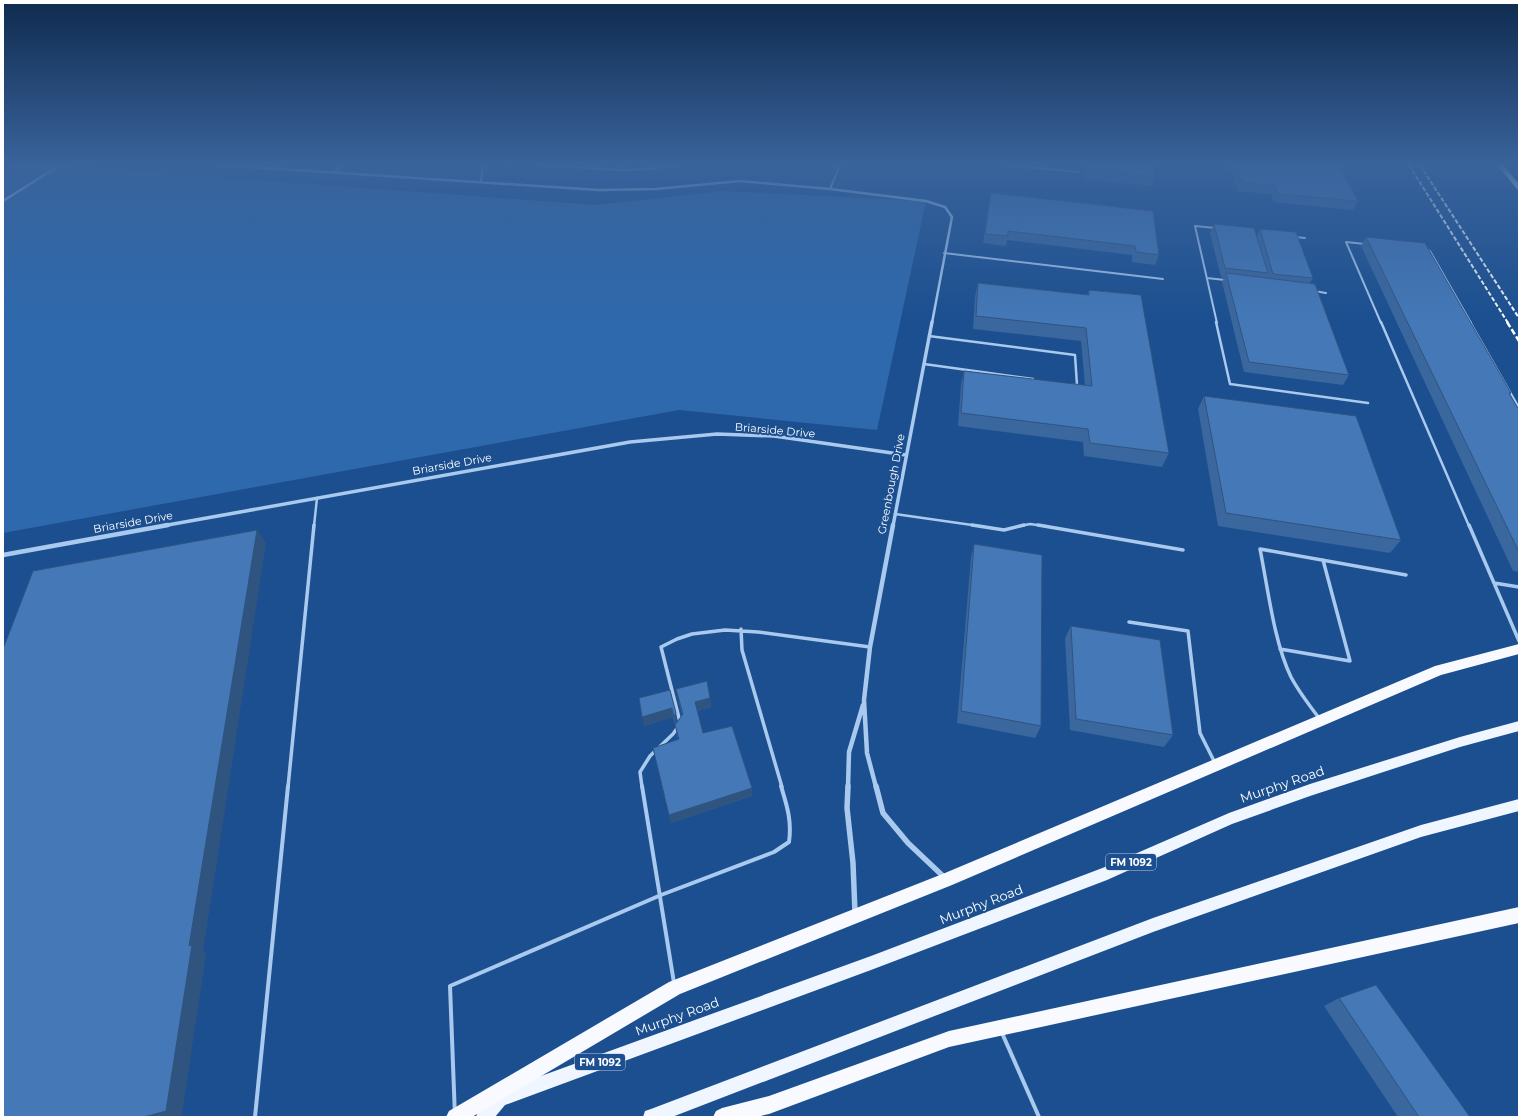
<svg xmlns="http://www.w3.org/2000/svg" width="1522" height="1120" font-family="Montserrat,sans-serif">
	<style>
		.green { fill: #2e69ad }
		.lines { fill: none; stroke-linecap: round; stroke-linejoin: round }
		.service-far3 { stroke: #a9c9ee; stroke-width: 2 }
		.service-far2 { stroke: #a9c9ee; stroke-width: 2.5 }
		.service-far1 { stroke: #a9c9ee; stroke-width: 3.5 }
		.service { stroke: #a9c9ee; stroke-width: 4 }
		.minor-far3 { stroke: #a9c9ee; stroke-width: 2.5 }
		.minor-far2 { stroke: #a9c9ee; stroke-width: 3.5 }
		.minor-far1 { stroke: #a9c9ee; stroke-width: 4.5 }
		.minor { stroke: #a9c9ee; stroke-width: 5.5 }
		.primary { fill: #f0f6ff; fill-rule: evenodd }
		.trunk { fill: #f8faff; fill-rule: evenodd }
		.rail-far1 { stroke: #fff; stroke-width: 2; stroke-dasharray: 4.5 2; stroke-linecap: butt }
		.rail { stroke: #fff; stroke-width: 2.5; stroke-dasharray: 6 2.5; stroke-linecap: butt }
		.wall { fill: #3a679d }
		.shaded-wall { fill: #305480 }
		.building { fill: #4478b7; stroke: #305480 }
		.labels { text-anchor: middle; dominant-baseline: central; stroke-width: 4; stroke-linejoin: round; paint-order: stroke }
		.shield { fill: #1b4f8f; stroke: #bbcadd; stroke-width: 1 }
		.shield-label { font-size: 10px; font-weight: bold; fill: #fff }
		.street-label { font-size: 11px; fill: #fff; stroke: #1b4f8f }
		.near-street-label { font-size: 13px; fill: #fff; stroke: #1b4f8f }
	</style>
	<rect width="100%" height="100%" fill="#1b4f8f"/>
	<!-- green -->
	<path class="green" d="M3,165H52L595,205L724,191L926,201L877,430L679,410L3,533Z"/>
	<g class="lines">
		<!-- service-far3 -->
		<path class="service-far3" d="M537,165L620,170L646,169L678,165
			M1006,165L1079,172
			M620,170L624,165
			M334,172L343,165
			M481,182L483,165
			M830,189L840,165
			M1216,228L1195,226L1217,323
			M1295,237L1305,238
			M1365,244L1346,242L1381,323
			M1427,250L1430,251L1471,323
			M944,253L1163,279
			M1207,278L1225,280
			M1314,291L1326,293"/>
		<!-- service-far2 -->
		<path class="service-far2" d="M1216,322L1230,384L1368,403
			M1381,322L1469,526
			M1470,322L1519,408
			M929,336L1075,355L1077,385H1074
			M924,364L1033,379
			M895,514L979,526
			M314,526L317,498
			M1020,526L1030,524L1044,526"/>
		<!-- service-far1 -->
		<path class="service-far1" d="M972,525L1004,530L1024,525
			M1038,525L1183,550
			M1469,525L1519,641
			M1494,583L1519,587
			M1129,622L1188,631L1200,733L1215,763
			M741,629L742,650L782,787
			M1280,649L1350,661L1323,560
			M1319,718C1309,705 1299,692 1291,677C1274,642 1268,589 1260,549L1406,575
			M680,722L661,647L677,639L692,634L725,630L758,632L870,647
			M288,787L314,525
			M642,787L640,772L650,756L673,734L678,727"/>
		<!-- service -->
		<path class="service" d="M642,786L674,983
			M1002,1033L1039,1117
			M255,1117L288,786
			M455,1117L450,986L661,895L774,852L789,842C792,821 787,806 781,786"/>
		<!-- minor-far3 -->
		<path class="minor-far3" d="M220,165L599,190L655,189L740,181L830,189L926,201L945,207L952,217L932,323
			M3,201L60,165"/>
		<!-- minor-far2 -->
		<path class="minor-far2" d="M162,526L630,442L717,434L774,436L906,455
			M893,526L932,322"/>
		<!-- minor-far1 -->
		<path class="minor-far1" d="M3,555L168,525
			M848,787L849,752L863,705
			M876,787L867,753L864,700L870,647L893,525"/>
		<!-- minor -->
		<path class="minor" d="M848,786L847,808L853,863L855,913
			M876,786L883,813L908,843L945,878"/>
		<!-- primary -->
		<path class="primary" d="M1519,721V731L1460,747L1310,796L1232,824L1107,880L871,970L505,1105L495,1117H476L478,1111L487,1102L488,1095L494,1093L871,956L1105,867L1229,813L1310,784L1460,737Z
			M1519,799V811L1421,837L1153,932L672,1117H643L645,1111L651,1109L1153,918L1421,825Z"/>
		<!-- trunk -->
		<path class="trunk" d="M1497,165H1503L1519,184V190L1517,189Z
			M1519,644V654L1441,675L952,885L680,994L472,1117H446L449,1111L669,982L945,873L1435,666Z
			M1519,907V923L949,1047L769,1114L756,1117H713L716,1111L722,1108L769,1096L949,1031Z"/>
		<!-- rail-far1 -->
		<path class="rail-far1" d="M1409,165L1508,323
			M1420,165L1519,318"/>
		<!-- rail -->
		<path class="rail" d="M1507,322L1519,341"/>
	</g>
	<!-- wall -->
	<path class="wall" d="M1084,165H1153L1155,177L1152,186L1085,179Z
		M1229,165H1338L1358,201L1353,210L1274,202L1271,194L1238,191Z
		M991,193L1159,255L1155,265L1132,262V255L1007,240L1006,246L983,243L989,202Z
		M1214,224L1257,236L1260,229L1313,278L1310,283L1349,375L1343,385L1244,372L1222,282L1224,278L1221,277L1210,233Z
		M1366,237L1511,393L1510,394L1519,410V572L1513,571L1361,246Z
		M978,283L1087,295L1089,290L1169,453L1162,467L1084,456L1083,442L958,426L961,384L964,371L1085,386L1081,341L973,329L975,296Z
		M1204,396L1401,540L1390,553L1218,526L1198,409Z
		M974,544L1041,726L1035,738L957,723L971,557Z
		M1071,626L1173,735L1164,747L1070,730L1065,638Z
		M676,689L710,698L711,707L697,711L703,733L752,788V796L671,823L653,748L678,740L675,725L677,723L675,726L673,717L644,726L670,690L677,722L682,715L678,698Z
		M1339,998L1470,1117H1398L1324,1006Z"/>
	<!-- shaded-wall -->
	<path class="shaded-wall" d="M257,530L266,543L203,952L206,954L182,1115L177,1117H144L189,946Z
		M710,698L711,707L696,711L695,702Z
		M672,708L673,717L644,726L642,717Z
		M676,713L677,722L675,726L674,717Z
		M752,788V796L671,823L669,815Z"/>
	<!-- building -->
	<path class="building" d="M1087,165H1153L1155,177L1088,170Z
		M1235,165H1338L1358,201L1278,194L1275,186L1242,182Z
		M991,193L1153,211L1159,255L1136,252L1135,246L1008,231V236L985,234Z
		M1214,224L1254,228L1268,273L1225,268Z
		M1260,229L1296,232L1313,278L1273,274Z
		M1366,237L1425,243L1511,393H1509L1519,410V552Z
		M1226,273L1315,284L1349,375L1249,362Z
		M978,283L1089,295V290L1141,295L1169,453L1090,443L1088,429L961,413L964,371L1092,386L1086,328L976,316Z
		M1204,396L1356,416L1401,540L1226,513Z
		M257,530L189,946L192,945L166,1111L144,1117H3V649L33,571Z
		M974,544L1042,555L1041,726L961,711Z
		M1071,626L1160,640L1173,735L1076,719Z
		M707,681L710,698L695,702L703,733L732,726L752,788L669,815L653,748L679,739L675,725L683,714L676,689Z
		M670,690L676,713L674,717L672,708L642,717L639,698Z
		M1376,985L1470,1117H1419L1339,998Z"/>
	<!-- sky -->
	<linearGradient id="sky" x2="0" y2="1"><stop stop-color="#0f2b4f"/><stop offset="0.51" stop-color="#39639b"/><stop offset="1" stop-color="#39639b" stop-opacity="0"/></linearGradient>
	<rect width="1522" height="321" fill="url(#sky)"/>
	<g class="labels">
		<!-- shield labels -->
		<g class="shield">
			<rect x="1106" y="854" width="50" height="16" rx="3"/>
			<rect x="575" y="1054" width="50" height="16" rx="3"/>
		</g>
		<g class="shield-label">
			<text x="1131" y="862">FM 1092</text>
			<text x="600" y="1062">FM 1092</text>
		</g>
		<!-- street labels -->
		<g class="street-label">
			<text transform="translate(775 430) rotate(5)">Briarside Drive</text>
			<text transform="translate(452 464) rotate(-10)">Briarside Drive</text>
			<text transform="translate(891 484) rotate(-79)">Greenbough Drive</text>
			<text transform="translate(133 522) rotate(-10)">Briarside Drive</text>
		</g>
		<!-- near-street labels -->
		<g class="near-street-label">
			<text transform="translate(1282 784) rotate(-19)">Murphy Road</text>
			<text transform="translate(981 904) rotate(-21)">Murphy Road</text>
			<text transform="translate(677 1016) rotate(-20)">Murphy Road</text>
		</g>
	</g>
	<!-- border -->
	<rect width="1522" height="1120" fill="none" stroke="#ffffff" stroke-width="8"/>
</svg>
